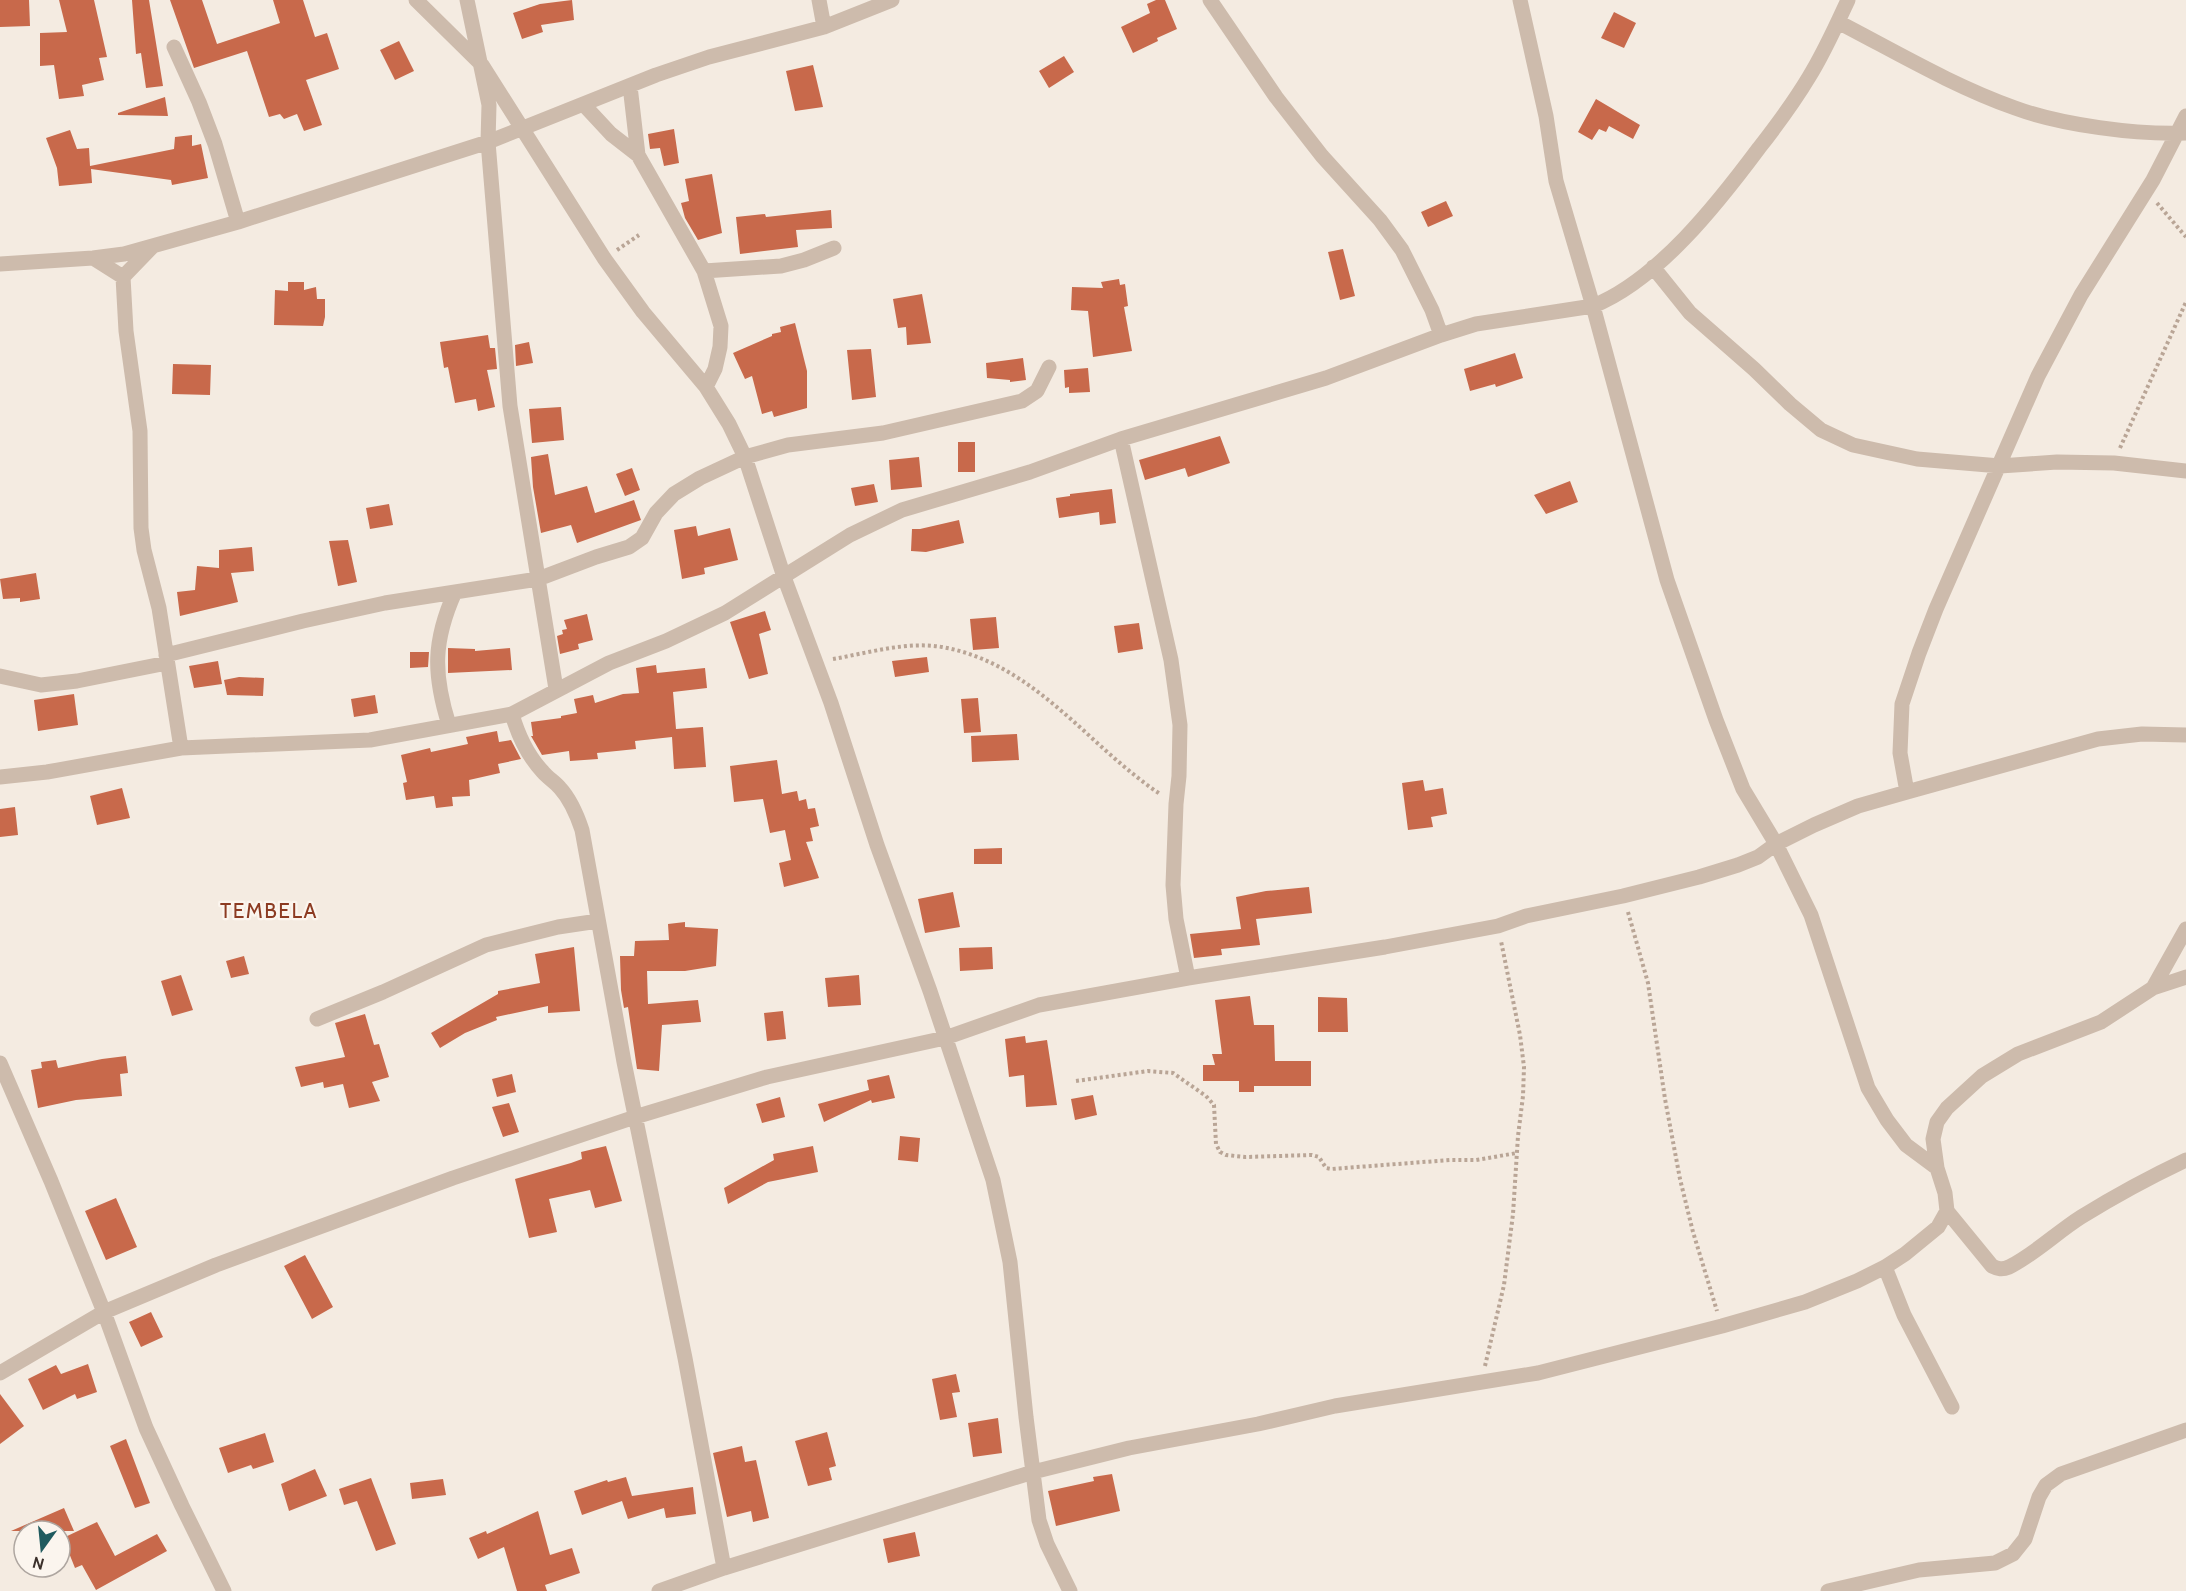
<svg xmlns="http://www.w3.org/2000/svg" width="2186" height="1591" font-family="Cabin,sans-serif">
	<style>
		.building { fill: #c8694b }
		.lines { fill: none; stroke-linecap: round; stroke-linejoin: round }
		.path { stroke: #b9a596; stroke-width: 4; stroke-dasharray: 3 3; stroke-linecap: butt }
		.minor { stroke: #cdbbac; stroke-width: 15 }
		.labels { text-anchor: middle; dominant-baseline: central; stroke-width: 4.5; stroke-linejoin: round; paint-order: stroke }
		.quarter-label { font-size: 21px; letter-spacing: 1.5px; fill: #8c3b22; stroke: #fbf5ee }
	</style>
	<rect width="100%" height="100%" fill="#f4ebe1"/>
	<!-- building -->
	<path class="building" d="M0,0H29L30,26L0,27Z
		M59,0H94L107,57L99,58L104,80L82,85L84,96L59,99L54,65L40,66V33L67,32Z
		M132,0H149L163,86L146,88L141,53L136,54Z
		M170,0H202L217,44L280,23L273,0H303L315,37L327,33L339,69L306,80L322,125L304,131L297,114L284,119L280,114L269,117L247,51L194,68Z
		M572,0L574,20L541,25L543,32L522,39L513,13L540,4Z
		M1156,0H1165L1177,29L1157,38L1158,41L1133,53L1121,27L1150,13L1147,4Z
		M1614,12L1636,23L1624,48L1601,38Z
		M399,41L414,71L395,80L380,50Z
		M1064,56L1074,72L1049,88L1039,71Z
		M813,65L823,107L795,111L786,71Z
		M165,97L168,116L118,115V113Z
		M1596,99L1640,125L1633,139L1609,126L1606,132L1599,129L1592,140L1578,132Z
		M674,129L679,163L664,166L660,148L650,149L648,134Z
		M70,130L77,149L89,148L90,166L174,149L175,137L192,135V146L201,144L208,178L172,185L171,180L91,169L92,183L59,186L57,168L46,138Z
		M712,174L722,233L698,240L685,218L681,203L689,201L685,179Z
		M1446,201L1453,216L1428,227L1421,212Z
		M831,210L832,228L796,230L798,247L740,254L736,217L765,214L766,217Z
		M1343,249L1355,296L1340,300L1328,252Z
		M1119,279L1120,285L1125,284L1128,306L1124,307L1132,351L1093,357L1088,311L1071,310L1072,287L1103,288L1101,282Z
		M288,282H304V290L316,287L317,299H325V317L323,326L274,325L275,290L288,291Z
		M922,294L931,343L907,345L906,327L898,328L893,299Z
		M795,323L807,371V408L774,417L772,411L762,414L752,376L745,379L733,353L772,336V334L781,332L780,327Z
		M488,335L490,348H495L497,369L487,370L495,407L478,411L476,399L455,403L448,367L444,368L440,342Z
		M529,342L533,363L516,366L515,345Z
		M871,349L876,397L852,400L847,350Z
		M1515,353L1523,378L1496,387L1495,384L1470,391L1464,369Z
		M1023,358L1026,380L1010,382V380L987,378L986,363Z
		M173,364L211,365L210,395L172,394Z
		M1088,368L1090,392L1069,393V387L1065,388L1064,370Z
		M561,407L564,440L532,443L529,409Z
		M1220,436L1230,463L1188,477L1185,468L1145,480L1139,460Z
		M958,442H975V472H958Z
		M548,454L555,495L587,486L595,513L634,500L641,520L577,543L571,525L541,533L533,487L531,457Z
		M919,457L922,487L891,490L889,460Z
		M632,468L640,490L625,496L616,474Z
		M1570,481L1578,502L1546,514L1534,495Z
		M874,484L878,502L855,506L851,488Z
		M1112,489L1116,523L1100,525L1099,512L1059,518L1056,498L1070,496V494Z
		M389,504L393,525L370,529L366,508Z
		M959,520L964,543L926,552L911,551L912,529H920Z
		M696,526L698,536L730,528L738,560L704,568L705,574L682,579L674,530Z
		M348,540L357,582L338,586L329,541Z
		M252,547L254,571L231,573L238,602L180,616L177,592L195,590L197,566L219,568V550Z
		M36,573L40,599L20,602V598L3,599L0,579Z
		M765,611L771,630L759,634L768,674L749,679L730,622Z
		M587,614L593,640L578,644L579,649L560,654L557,636L563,634L562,630L567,629L564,620Z
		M996,617L999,648L973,650L970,619Z
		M1139,623L1143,649L1118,653L1114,626Z
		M448,648L475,649V651L510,648L512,670L448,673Z
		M410,652H429L428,667L410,668Z
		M927,657L929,672L895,677L892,661Z
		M218,661L222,684L194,688L189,666Z
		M656,665L657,673L705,668L707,688L673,692L676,729L703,727L706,767L674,769L672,737L635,741L636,749L597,753L598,759L570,761L569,751L542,755L531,736H533L531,722L561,718V716L577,713L574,699L593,695L595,703L623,694L639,693L636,668Z
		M239,677L264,678L263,696L227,695L224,680Z
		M74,694L78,725L38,731L34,700Z
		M375,695L378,713L354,717L351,699Z
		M978,698L981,732L964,733L961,699Z
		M497,731L499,742L511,740L521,759L498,764L500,773L469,780L470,796L452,797L453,806L436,808L434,796L406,800L403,783L407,782L401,755L430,748L431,752L468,744L466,737Z
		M1017,734L1019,760L972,762L971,736Z
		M777,760L782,794L797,791L799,801L806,799L808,809L815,808L819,826L810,828L813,841L806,842L819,878L784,887L779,863L791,860L785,830L770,833L763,799L734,802L730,766Z
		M1423,780L1425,791L1443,788L1447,814L1431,817L1433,827L1408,830L1402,783Z
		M122,788L130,818L97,825L90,796Z
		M15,807L18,835L0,837V809Z
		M1002,848V864H974V849Z
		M1309,887L1312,913L1256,919L1260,945L1221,949L1222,955L1194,958L1190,934L1241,929L1236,897L1266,891Z
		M953,892L960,927L925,933L918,899Z
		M685,922V927L718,929L716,966L685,971H647L648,1004L698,1000L701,1022L662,1025L659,1071L637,1069L628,1007L624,1008L621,990L620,956H634L635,941L669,940L668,924Z
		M574,947L580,1011L548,1013V1006L496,1017L497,1020L465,1033L440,1048L431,1033L498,994V991L540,983L535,954Z
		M992,947L993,969L960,971L959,948Z
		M244,956L249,974L231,978L226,961Z
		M181,975L193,1010L172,1016L161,981Z
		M859,975L861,1005L828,1007L825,978Z
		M1250,996L1254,1025H1274L1275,1061H1311V1086H1254V1092H1239V1081H1203V1065H1215L1212,1054H1222L1215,1000Z
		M1318,997L1347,998L1348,1032H1318Z
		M783,1011L786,1039L767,1041L764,1013Z
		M365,1014L374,1045L379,1044L389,1077L372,1082L380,1101L349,1108L343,1084L324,1088L323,1082L301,1087L295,1067L345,1057L335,1023Z
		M1025,1036L1026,1043L1047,1040L1057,1105L1026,1107L1024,1075L1009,1077L1005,1039Z
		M126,1056L128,1073L120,1074L122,1096L76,1100L38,1108L31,1070L42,1068L41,1062L56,1060L58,1068L102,1059Z
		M512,1074L516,1092L497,1097L492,1079Z
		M889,1075L895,1098L872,1103L871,1100L824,1122L818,1104L869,1090L867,1080Z
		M1093,1095L1097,1115L1075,1120L1071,1099Z
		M780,1097L785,1117L762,1123L756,1104Z
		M509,1103L519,1132L503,1137L492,1107Z
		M900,1136L920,1138L918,1162L898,1160Z
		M606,1146L622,1201L595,1208L590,1190L549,1199L557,1232L529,1238L515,1179L571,1163L582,1159L581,1152Z
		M813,1146L818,1172L768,1182L728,1204L724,1188L774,1160L773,1154Z
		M116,1198L137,1247L106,1260L85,1211Z
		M305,1255L333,1307L312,1319L284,1266Z
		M151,1312L163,1337L141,1347L129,1322Z
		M88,1364L97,1392L77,1399L75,1394L43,1410L28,1379L56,1365L61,1374Z
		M956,1374L960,1392L952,1393L957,1417L940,1420L932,1379Z
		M0,1394L24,1426L0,1444Z
		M998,1418L1002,1453L973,1457L968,1423Z
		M827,1432L836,1466L829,1468L832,1480L808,1486L795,1441Z
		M265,1433L274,1462L253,1469L251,1465L228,1473L219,1448Z
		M126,1439L150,1503L135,1508L110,1446Z
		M742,1446L745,1462L756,1460L769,1518L753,1522L751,1511L727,1517L713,1453Z
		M315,1469L327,1496L289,1511L281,1484Z
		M1112,1474L1120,1511L1056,1526L1048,1491L1094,1481L1093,1477Z
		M626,1477L632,1496L693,1487L696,1514L666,1518L664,1508L628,1519L622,1501L582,1515L574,1491L607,1480L608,1482Z
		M371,1478L396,1544L376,1551L357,1501L344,1505L339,1489Z
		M443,1479L446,1495L412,1499L410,1483Z
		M64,1508L74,1531H11Z
		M538,1511L550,1555L572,1548L580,1573L545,1585L547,1591H517L504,1547L478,1559L469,1538L486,1531L487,1534Z
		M97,1522L115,1556L157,1534L167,1551L96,1590L82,1565L75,1568L63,1538Z
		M915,1532L920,1556L888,1563L883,1539Z"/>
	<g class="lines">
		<!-- path -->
		<path class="path" d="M2157,203L2186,237
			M617,250L639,235
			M2120,448L2186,302
			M833,659C868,653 907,641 942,647C1034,663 1087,745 1160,794
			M1628,912L1648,983L1665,1099L1680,1179L1693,1232L1717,1311
			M1076,1081L1148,1071L1173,1073L1206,1096L1214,1105L1216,1144L1220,1152L1226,1155L1245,1157L1312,1155L1319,1157L1326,1168L1331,1169L1450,1160H1476L1517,1153
			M1485,1366L1504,1285L1513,1214L1518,1136L1523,1096L1524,1067L1520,1035L1501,941"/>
		<!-- minor -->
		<path class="minor" d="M416,0L482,65L604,258L643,312L706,387L729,424L745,457L784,577L831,703L877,845L930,991L993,1180L1010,1262L1026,1417L1039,1520L1047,1544L1070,1591
			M467,0L489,105L488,142L510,406L556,689
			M819,0L824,27
			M1210,0L1276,97L1322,156L1380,220L1402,250L1432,310L1441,335
			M1520,0L1546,116L1556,181L1593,306L1667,580L1716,720L1743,789L1776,844L1811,915L1868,1088L1887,1120L1906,1145L1937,1168
			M1838,22C1896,52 1953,86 2015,108C2061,125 2137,135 2186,133
			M174,47L199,102L215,144L238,222
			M630,86L638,155
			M584,105L611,134L638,155L704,271L721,326L720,347L715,369L706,387
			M93,258L123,277L126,331L140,431L141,528L144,550L159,608L181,748
			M0,264L93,258L124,254L238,222L488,142L656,75L709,57L824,27L892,0
			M1653,267L1690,313L1754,369L1790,404L1821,430L1853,445L1917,459L2000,466L2057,462L2114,463L2186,471
			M704,271L781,266L804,260L834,248
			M123,277L152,247
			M1121,439L1171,660L1180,725L1179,776L1176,804L1173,885L1176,919L1188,978
			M166,655L303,621L385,603L538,579L596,557L629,547L642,538L656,513L674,494L700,478L745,457L788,445L883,433L1022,401L1037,391L1049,367
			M0,676L41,685L77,681L167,663
			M512,714C518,735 528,756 543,772C548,778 555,782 560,788C571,800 577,815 582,830L624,1062L685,1358L724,1568
			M449,725C433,674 433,641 455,592
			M0,777L47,772L181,748L370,740L512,714L609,663L666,641L725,613L850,535L902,510L1030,472L1121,439L1326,378L1441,335L1476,324L1593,306C1658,280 1718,203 1759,148C1777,125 1794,102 1809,77C1824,53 1836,26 1848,0
			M1907,792L1900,753L1902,704L1919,653L1936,609L2038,376L2081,295L2153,180L2186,116
			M2153,988L2186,977
			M317,1019L383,992L486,945L558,927L598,921
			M0,1063L51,1181L104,1312L146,1428L182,1506L224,1591
			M1947,1211L1992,1266C1998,1269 2002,1270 2009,1267C2035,1254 2056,1233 2081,1217C2115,1196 2150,1177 2186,1160
			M1885,1267L1904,1315L1952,1407
			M0,1373L104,1312L216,1265L453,1178L635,1117L767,1077L945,1038L1039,1005L1188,978L1385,947L1498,926L1526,916L1623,896L1699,877L1738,865L1758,857L1776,844L1814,825L1858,806L1907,792L2098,739L2142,734L2186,735
			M659,1591L724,1568L1033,1472L1129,1448L1258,1424L1335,1406L1538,1373L1722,1326L1805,1302L1857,1281L1885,1267L1905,1254L1938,1227L1947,1211L1945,1193L1937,1168L1933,1139L1937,1122L1947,1108L1982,1076L2018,1054L2101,1022L2153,988L2186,929
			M1828,1591L1919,1570L1995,1563L2013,1554L2025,1539L2039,1497L2046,1485L2061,1474L2186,1430"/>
	</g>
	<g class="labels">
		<!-- quarter labels -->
		<g class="quarter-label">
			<text x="269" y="910">TEMBELA</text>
		</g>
	</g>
	<!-- north arrow -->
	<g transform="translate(42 1549) rotate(195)"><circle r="28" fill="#fbf5ee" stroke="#aea6a0" stroke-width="1.5"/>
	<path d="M0-4.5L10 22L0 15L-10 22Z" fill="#1f5a5e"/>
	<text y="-9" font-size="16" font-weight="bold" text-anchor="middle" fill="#3b302b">N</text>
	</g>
</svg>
